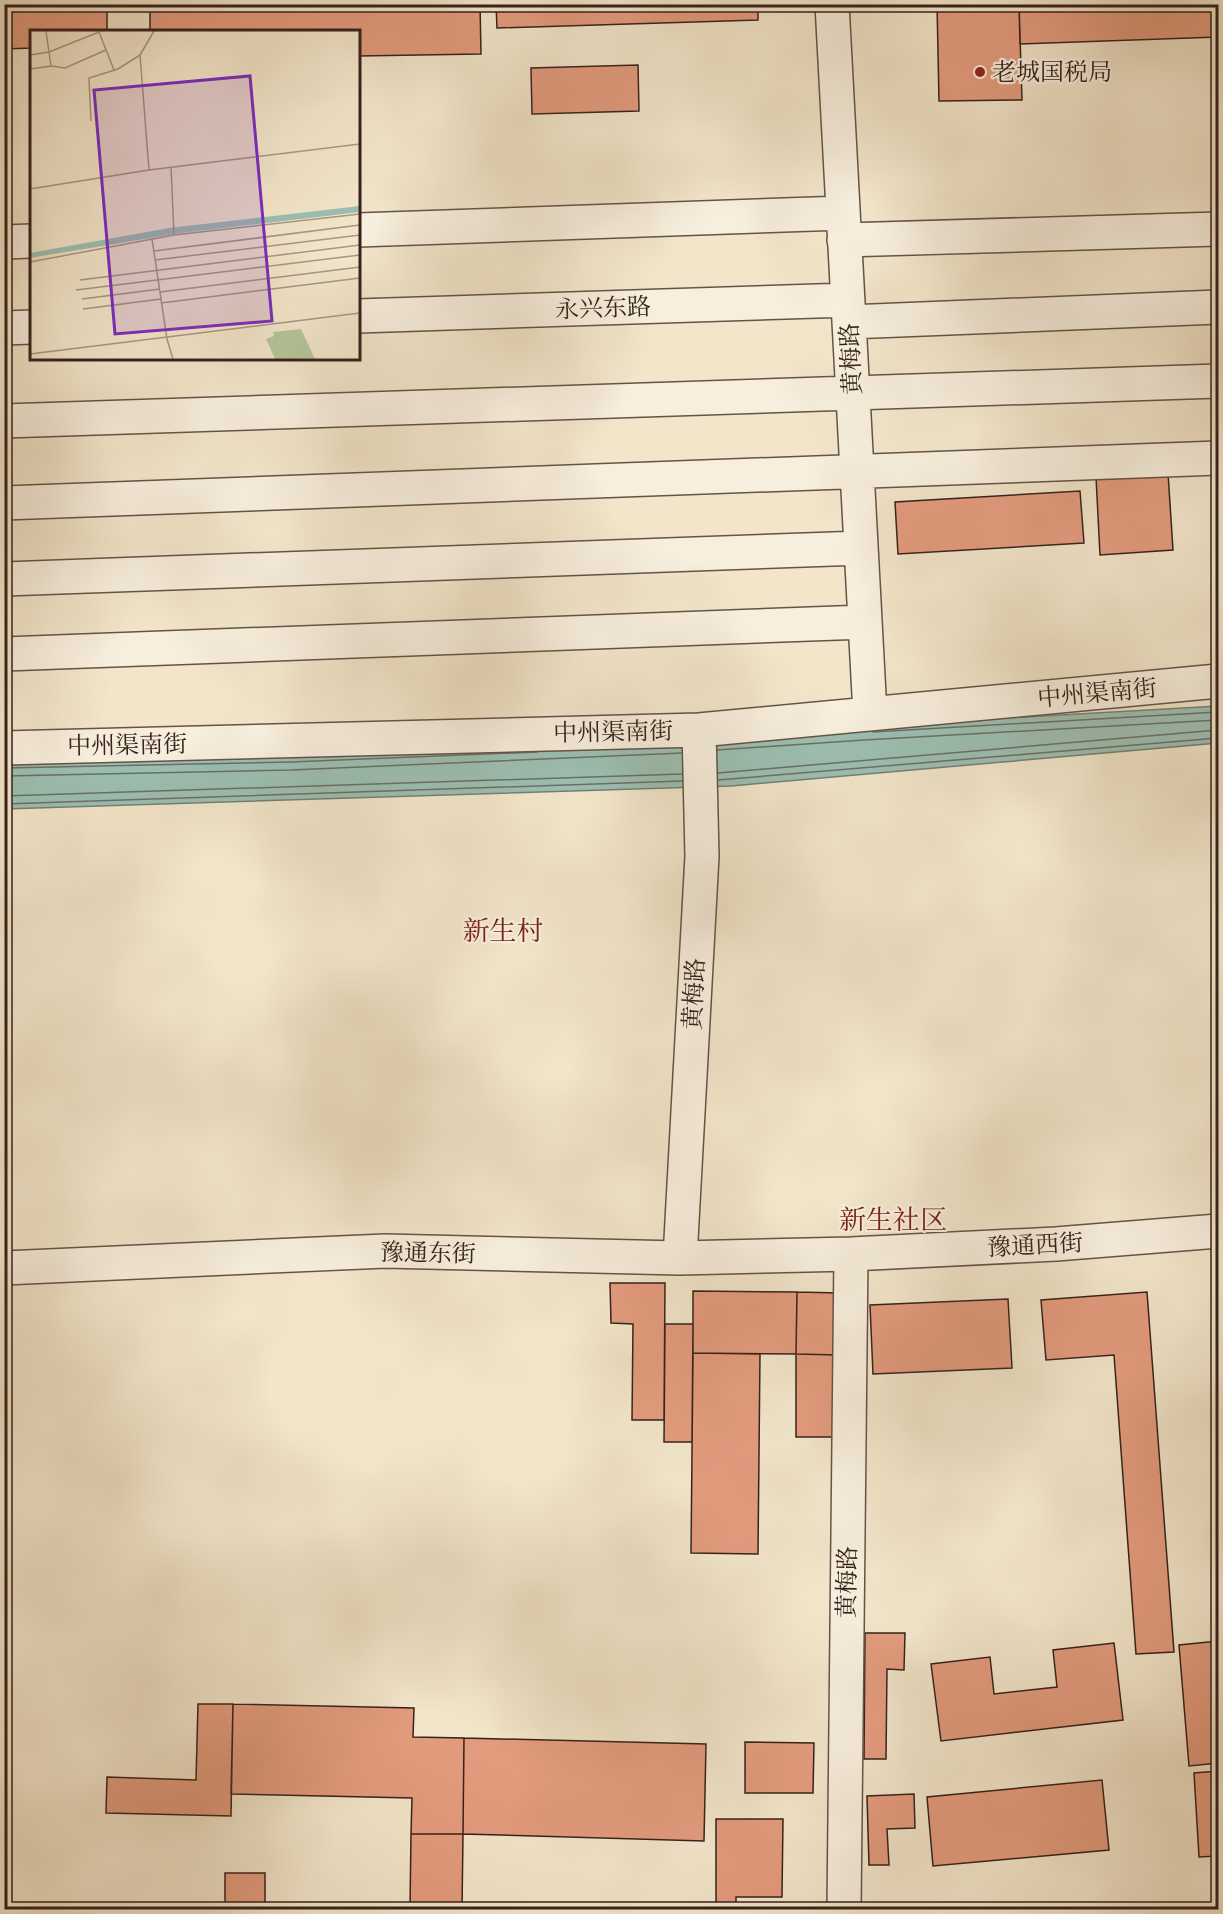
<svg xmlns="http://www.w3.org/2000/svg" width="1223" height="1914" font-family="Alegreya,'Noto Serif SC',serif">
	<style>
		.water { fill: #9cbfb2; stroke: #738076; stroke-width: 1.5 }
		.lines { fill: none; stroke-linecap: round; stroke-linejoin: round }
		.shore { stroke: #697066; stroke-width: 1.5 }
		.building { fill: #e39b7e; stroke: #36221b; stroke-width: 1.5 }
		.minor-casing { stroke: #655347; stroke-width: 36 }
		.minor { stroke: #f7eedd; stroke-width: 33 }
		.poi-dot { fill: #8f2418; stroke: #f7eedd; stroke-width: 2 }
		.labels { text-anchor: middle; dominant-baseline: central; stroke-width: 4.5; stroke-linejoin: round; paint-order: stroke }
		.poi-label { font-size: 24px; fill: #36221b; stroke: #f7eedd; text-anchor: start }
		.street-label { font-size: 24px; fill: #36221b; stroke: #f7eedd }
		.quarter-label { font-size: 27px; fill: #7a1f14; stroke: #f7eedd }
		.inset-road { fill: none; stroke: #a79784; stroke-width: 1.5 }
		.view { fill: #7b2cbf; fill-opacity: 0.15; stroke: #7b2cbf; stroke-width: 3 }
		.inset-edge { fill: none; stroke: #36221b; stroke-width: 3 }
	</style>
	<rect width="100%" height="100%" fill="#f2e5ca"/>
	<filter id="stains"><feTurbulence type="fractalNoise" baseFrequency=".00333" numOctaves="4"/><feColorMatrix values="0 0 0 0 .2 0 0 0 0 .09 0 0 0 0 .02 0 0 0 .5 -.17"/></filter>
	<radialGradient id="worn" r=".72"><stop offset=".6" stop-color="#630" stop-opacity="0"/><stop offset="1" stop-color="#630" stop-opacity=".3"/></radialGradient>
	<!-- water -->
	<path class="water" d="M1218,706V743L731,786L5,809L4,763L863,726Z"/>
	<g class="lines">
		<!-- shore -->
		<path class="shore" d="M873,732L1218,712
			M717,750L864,740L1218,720
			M4,768L291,762L537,752
			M718,773L1218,730
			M4,776L291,770L682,753
			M718,780L1218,738
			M4,796L682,774
			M4,804L682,781"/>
	</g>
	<!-- building -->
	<path class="building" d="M4,4H107V32H32V48L4,49Z
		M150,4H480L481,54L358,56V32H150Z
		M496,4H758V20L497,28Z
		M937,4H1019L1022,100L939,101Z
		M1019,4H1218V37L1020,44Z
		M638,65L639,111L532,114L531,68Z
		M1168,473L1173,550L1100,555L1096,477Z
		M1080,491L1084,543L898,554L895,502Z
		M610,1283H665L664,1420H632L633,1324L611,1323Z
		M693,1291L797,1292L796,1354L693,1353Z
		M797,1292L839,1293L838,1355L796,1354Z
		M1147,1292L1174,1652L1136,1654L1114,1355L1046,1360L1041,1300Z
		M1008,1299L1012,1368L873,1374L870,1305Z
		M665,1324H693L692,1442H664Z
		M693,1353L760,1354L758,1554L691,1553Z
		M796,1354L838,1355V1437H796Z
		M865,1633H905L904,1670L887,1669L886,1759H864Z
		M1218,1641V1763L1189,1766L1179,1645Z
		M1114,1643L1123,1720L941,1741L931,1664L990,1657L994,1694L1057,1687L1053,1650Z
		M198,1704H233L231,1816L106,1813L107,1777L196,1780Z
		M233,1704L414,1708L413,1737L464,1738L463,1834H411L412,1798L231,1794Z
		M464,1738L706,1744L704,1841L463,1834Z
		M745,1742L814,1743L813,1793H745Z
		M1218,1771V1856L1199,1857L1194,1773Z
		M1102,1780L1109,1850L933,1866L927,1797Z
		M914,1794L915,1828L887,1829L889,1865H869L867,1796Z
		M716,1819H783L782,1897H736V1910H716Z
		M411,1834H463L462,1910H410Z
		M225,1873H265V1910H189V1907H225Z"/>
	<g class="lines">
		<!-- minor casing -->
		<g class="minor-casing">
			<path id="minor" d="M832,4L870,714
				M358,230L843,213
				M844,240L1218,229
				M4,242L32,241
				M358,316L848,300
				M849,322L1218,307
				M4,328L32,327
				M4,421L1218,381
				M4,503L1218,458
				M4,579L861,548
				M4,654L865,622
				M4,748L699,730L1218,681
				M680,1258L702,856L699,730
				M4,1268L385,1251L680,1258L851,1254L1056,1244L1218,1231
				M844,1910L851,1254"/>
		</g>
		<!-- minor -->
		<use href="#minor" class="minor"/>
	</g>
	<!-- markers -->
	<circle class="poi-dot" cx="980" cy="72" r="6"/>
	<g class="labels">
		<!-- poi labels -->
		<g class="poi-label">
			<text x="992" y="72">老城国税局</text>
		</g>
		<!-- street labels -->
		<g class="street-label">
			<text transform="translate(603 308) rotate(-2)">永兴东路</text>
			<text transform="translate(851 359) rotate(-93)">黄梅路</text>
			<text transform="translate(1097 693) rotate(-5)">中州渠南街</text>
			<text transform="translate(613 732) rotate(-1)">中州渠南街</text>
			<text transform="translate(127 745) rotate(-1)">中州渠南街</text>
			<text transform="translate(694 994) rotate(-87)">黄梅路</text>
			<text transform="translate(1035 1245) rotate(-3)">豫通西街</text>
			<text transform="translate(428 1253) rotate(1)">豫通东街</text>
			<text transform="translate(847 1582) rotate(-89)">黄梅路</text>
		</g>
		<!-- quarter labels -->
		<g class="quarter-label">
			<text x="503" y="931">新生村</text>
			<text x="893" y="1220">新生社区</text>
		</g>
	</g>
	<!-- overview -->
	<g transform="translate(30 30)">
		<rect width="330" height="330" fill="#f2e5ca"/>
		<path d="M271,299L285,329H245L236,309L244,306L243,302Z" fill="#b6c69b"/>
		<path d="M330,176V182L151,203L0,228V223L139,198Z" fill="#9cbfb2"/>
		<path class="inset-road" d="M0,25L19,22L69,2L84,40M21,36L35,38L76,20M0,39L21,36L16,1M61,91L59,48L88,39L110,25M141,137L144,205M119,140L110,25L124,1M0,159L119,140L330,114M122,209L137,309L143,329M124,221L330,195M125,230L330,205M0,232L144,205L330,184M50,250L330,215M46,260L330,225M130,262L330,237M52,269L130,259M131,273L330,248M53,279L131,269M0,324L330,283"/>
		<path class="view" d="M220,46L242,291L85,304L64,60Z"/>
		<rect width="330" height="330" class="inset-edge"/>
	</g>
	<!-- margin -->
	<rect width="1223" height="1914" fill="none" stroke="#f2e5ca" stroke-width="24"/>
	<rect x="6" y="6" width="1211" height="1902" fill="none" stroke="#36221b" stroke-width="3"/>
	<rect x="12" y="12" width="1199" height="1890" fill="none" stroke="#36221b" stroke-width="1.5"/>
	<rect width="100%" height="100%" filter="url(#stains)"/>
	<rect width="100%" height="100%" fill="url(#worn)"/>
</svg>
